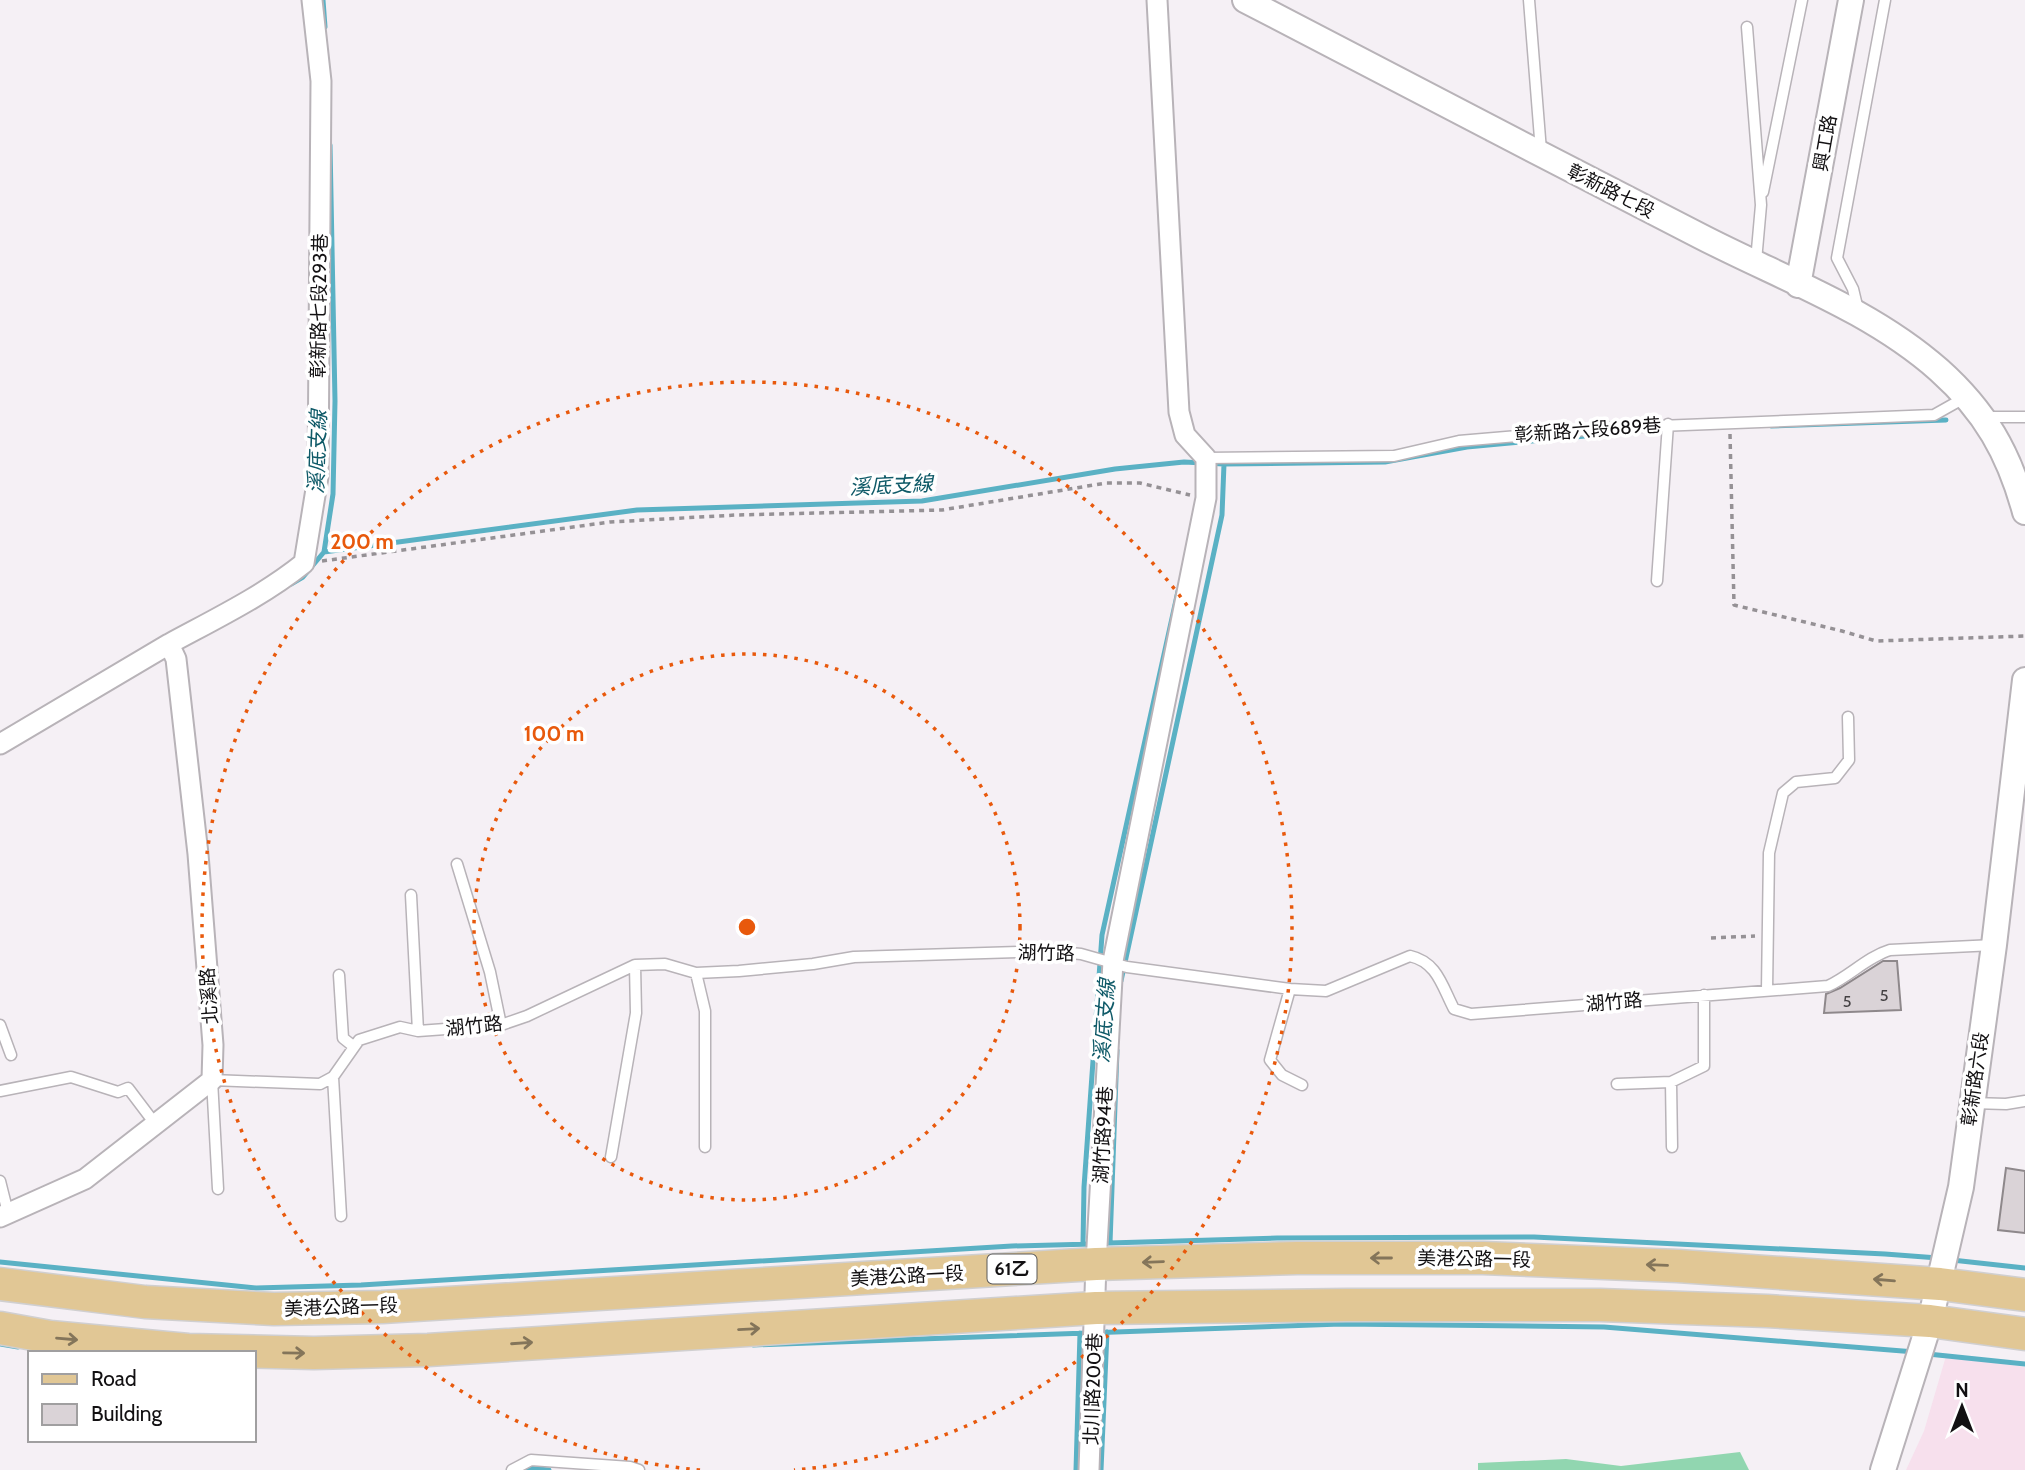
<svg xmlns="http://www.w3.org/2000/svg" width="2025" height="1470" font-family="Cabin,'Noto Sans TC',sans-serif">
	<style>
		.industrial { fill: #f7e0ed }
		.forest { fill: #91d6b0 }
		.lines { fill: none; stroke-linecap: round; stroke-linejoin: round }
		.stream { stroke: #5ab1c4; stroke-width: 5 }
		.building { fill: #dad3d7; stroke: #8e888b; stroke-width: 2 }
		.service-casing { stroke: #b8b3b8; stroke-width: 13 }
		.minor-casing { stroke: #b8b3b8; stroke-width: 23 }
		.tertiary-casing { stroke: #b8b3b8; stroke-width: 28 }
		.primary-casing { stroke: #d0cfd0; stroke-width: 35 }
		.path { stroke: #959195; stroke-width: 3.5; stroke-dasharray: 5 5; stroke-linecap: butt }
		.service { stroke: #fff; stroke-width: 10 }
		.minor { stroke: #fff; stroke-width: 19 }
		.tertiary { stroke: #fff; stroke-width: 24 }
		.primary { stroke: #e1c795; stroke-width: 32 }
		.oneway { stroke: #84755a }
		.ring { fill: none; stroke: #e8590c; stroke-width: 3.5; stroke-dasharray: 3.5 7 }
		.labels { text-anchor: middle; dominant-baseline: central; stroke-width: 7; stroke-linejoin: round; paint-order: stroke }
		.number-label { font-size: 16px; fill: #444143 }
		.shield { fill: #fff; stroke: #595859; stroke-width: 2 }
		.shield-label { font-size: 18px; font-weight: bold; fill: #121012 }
		.street-label { font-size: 19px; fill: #121012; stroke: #fff }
		.water-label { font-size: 21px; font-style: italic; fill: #0f5a68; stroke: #fff }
		.centre { fill: #e8590c; stroke: #fff; stroke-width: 3.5 }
		.ring-label { font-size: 21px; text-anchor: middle; font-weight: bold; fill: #e8590c; stroke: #fff; stroke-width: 7; stroke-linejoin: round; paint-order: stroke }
	</style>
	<rect width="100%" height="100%" fill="#f5f0f5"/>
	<!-- industrial -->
	<path class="industrial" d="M1946,1356L2025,1367V1470H1906L1924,1431Z"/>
	<!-- forest -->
	<path class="forest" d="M1740,1452L1749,1470H1478V1463L1566,1459L1621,1466Z"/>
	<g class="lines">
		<!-- stream -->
		<path class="stream" d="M323,0L325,27
			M330,145L335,401L333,494L324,552L637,510L922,501L1115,469L1184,462L1224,464L1222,515L1121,981
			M1771,426L1946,420
			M1224,464L1385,462L1467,447L1639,431
			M291,584L303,577L324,552
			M1109,1243L1277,1238L1534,1237L1885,1254L1938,1258
			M1110,1243L1117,1050
			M1083,1244L1084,1187L1102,935L1178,591
			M1952,1260L2025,1268
			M0,1262L256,1288L361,1285L1012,1246L1092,1244
			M0,1344L18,1347
			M753,1345L1341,1324L1604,1327L1915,1352
			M1928,1354L2025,1364
			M523,1470L526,1468L549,1470
			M1076,1470L1080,1333
			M1101,1470L1107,1332"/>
	</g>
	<!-- building -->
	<path class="building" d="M1883,961H1897L1901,1010L1824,1013L1826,994L1840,988Z
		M2006,1168L2025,1171V1233L1998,1230Z"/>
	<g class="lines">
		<!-- service casing -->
		<g class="service-casing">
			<path id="service" d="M1529,0L1541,151
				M1747,27L1761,205L1756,261
				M1763,192L1802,0
				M1858,310L1853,289L1837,258L1885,0
				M1984,417H2025
				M1206,458L1394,456L1459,441L1608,428L1934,415L1966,397
				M1657,581L1668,424
				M457,864L490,972L501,1025
				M411,895L418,1031
				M696,973L705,1011V1147
				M339,975L343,1038L353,1046
				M1290,989L1270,1060L1282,1075L1302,1085
				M1767,990L1769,853L1783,793L1796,782L1835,778L1849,760L1848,717
				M0,1025L11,1055
				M333,1077L341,1216
				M1671,1082L1672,1147
				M1617,1084L1671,1082L1704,1066V995
				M0,1091L71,1077L118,1092L128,1088L156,1125
				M1972,1103L2006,1104L2025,1101
				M611,1157L636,1013L635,965
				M0,1181L8,1213
				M218,1189L212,1080L320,1084L333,1077L359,1040L400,1027L418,1031L501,1025L527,1016L635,965L665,964L696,973L739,971L813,964L854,957L1049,951L1081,954L1127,967L1290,989L1326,991L1410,956C1437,962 1442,986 1454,1009L1471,1014L1828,986C1850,976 1867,957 1890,950L1994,945
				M512,1470L531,1460L630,1467L639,1470"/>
		</g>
		<!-- minor casing -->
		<g class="minor-casing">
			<path id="minor" d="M0,744L169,644
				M0,1217L85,1179L212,1080L213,1045L198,854L176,659L169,644C215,619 263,596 304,563L318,477L321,81L312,0
				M1089,1470L1096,1264L1113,961L1206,498V458L1185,435L1179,412L1157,0"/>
		</g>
		<!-- tertiary casing -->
		<g class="tertiary-casing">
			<path id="tertiary" d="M1245,0C1396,79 1548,158 1700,236C1781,278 1870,309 1939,370C1985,411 2009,453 2025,512
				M1798,285L1851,0
				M1883,1470L1930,1321L1961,1187L1994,945L2025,680"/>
		</g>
		<!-- primary casing -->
		<g class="primary-casing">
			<path id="primary" d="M0,1284L145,1302L274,1309L382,1307L1096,1264L1297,1258H1483L1678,1266L1940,1284L2025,1295
				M0,1328L50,1337L188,1350L314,1353L428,1350L1096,1308L1347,1305H1600L1767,1311L1930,1321L2025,1334"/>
		</g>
		<!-- path -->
		<path class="path" d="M1730,434L1734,605L1842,631L1876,641L2025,636
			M322,561L610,522L736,515L942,510L1106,483H1140L1190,495
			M1711,938L1755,936"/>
		<!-- service -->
		<use href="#service" class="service"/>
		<!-- minor -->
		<use href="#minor" class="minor"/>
		<!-- tertiary -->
		<use href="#tertiary" class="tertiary"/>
		<!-- primary -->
		<use href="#primary" class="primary"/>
	</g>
	<!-- one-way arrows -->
	<defs><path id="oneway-shaft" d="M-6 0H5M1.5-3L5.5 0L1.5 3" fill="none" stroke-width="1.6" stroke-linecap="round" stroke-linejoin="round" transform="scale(1.75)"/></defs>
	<g class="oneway">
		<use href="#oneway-shaft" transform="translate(1381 1258) rotate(-180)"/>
		<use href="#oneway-shaft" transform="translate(1153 1262) rotate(178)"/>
		<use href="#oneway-shaft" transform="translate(1657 1265) rotate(-178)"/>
		<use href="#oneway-shaft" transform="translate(1884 1280) rotate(-175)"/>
		<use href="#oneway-shaft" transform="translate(749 1329) rotate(-3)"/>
		<use href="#oneway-shaft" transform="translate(67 1339) rotate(5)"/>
		<use href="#oneway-shaft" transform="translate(522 1343) rotate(-4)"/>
		<use href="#oneway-shaft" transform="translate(294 1353) rotate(1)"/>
	</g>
	<!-- distance rings -->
	<g class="ring">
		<circle cx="747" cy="927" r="273"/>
		<path d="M700 1470A545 545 0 1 1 794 1470"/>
	</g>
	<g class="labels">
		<!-- number labels -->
		<g class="number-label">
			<text x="1884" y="995">5</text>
			<text x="1847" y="1001">5</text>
		</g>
		<!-- shield labels -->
		<rect class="shield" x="987.5" y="1254.5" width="49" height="29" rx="5"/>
		<g class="shield-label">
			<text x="1012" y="1269">61乙</text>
		</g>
		<!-- street labels -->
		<g class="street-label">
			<text transform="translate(1825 143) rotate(-80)">興工路</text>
			<text transform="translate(1611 191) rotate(27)">彰新路七段</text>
			<text transform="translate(319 306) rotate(-89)">彰新路七段293巷</text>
			<text transform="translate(1588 430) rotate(-4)">彰新路六段689巷</text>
			<text transform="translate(1046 953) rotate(1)">湖竹路</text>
			<text transform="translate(209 996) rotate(-94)">北溪路</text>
			<text transform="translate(1614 1002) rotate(-5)">湖竹路</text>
			<text transform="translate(474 1026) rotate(-6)">湖竹路</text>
			<text transform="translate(1975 1079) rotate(-82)">彰新路六段</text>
			<text transform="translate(1103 1135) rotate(-87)">湖竹路94巷</text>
			<text transform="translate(1474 1259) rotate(1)">美港公路一段</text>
			<text transform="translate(907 1276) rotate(-3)">美港公路一段</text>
			<text transform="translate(341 1307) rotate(-2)">美港公路一段</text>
			<text transform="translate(1093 1389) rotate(-88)">北川路200巷</text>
		</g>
		<!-- water labels -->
		<g class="water-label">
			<text transform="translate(317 452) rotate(-88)">溪底支線</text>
			<text transform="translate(891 485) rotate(-3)">溪底支線</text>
			<text transform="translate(1104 1021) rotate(-86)">溪底支線</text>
		</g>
	</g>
	<circle cx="747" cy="927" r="10" class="centre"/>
	<g class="ring-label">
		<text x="362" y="549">200 m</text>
		<text x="554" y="741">100 m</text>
	</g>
	<!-- legend -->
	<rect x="28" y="1351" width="228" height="91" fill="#ffffff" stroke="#a09fa0" stroke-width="2"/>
	<rect x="42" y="1374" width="35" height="10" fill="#e1c795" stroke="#a09fa0" stroke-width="2"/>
	<text x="91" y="1386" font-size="21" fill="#121012">Road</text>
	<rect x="42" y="1404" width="35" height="21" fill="#dad3d7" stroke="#a09fa0" stroke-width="2"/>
	<text x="91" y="1421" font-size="21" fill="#121012">Building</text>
	<!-- north arrow -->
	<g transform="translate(1962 1407)" stroke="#ffffff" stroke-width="5" paint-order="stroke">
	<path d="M0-5L12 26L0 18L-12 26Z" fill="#121012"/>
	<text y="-10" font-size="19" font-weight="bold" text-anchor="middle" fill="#121012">N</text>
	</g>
</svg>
